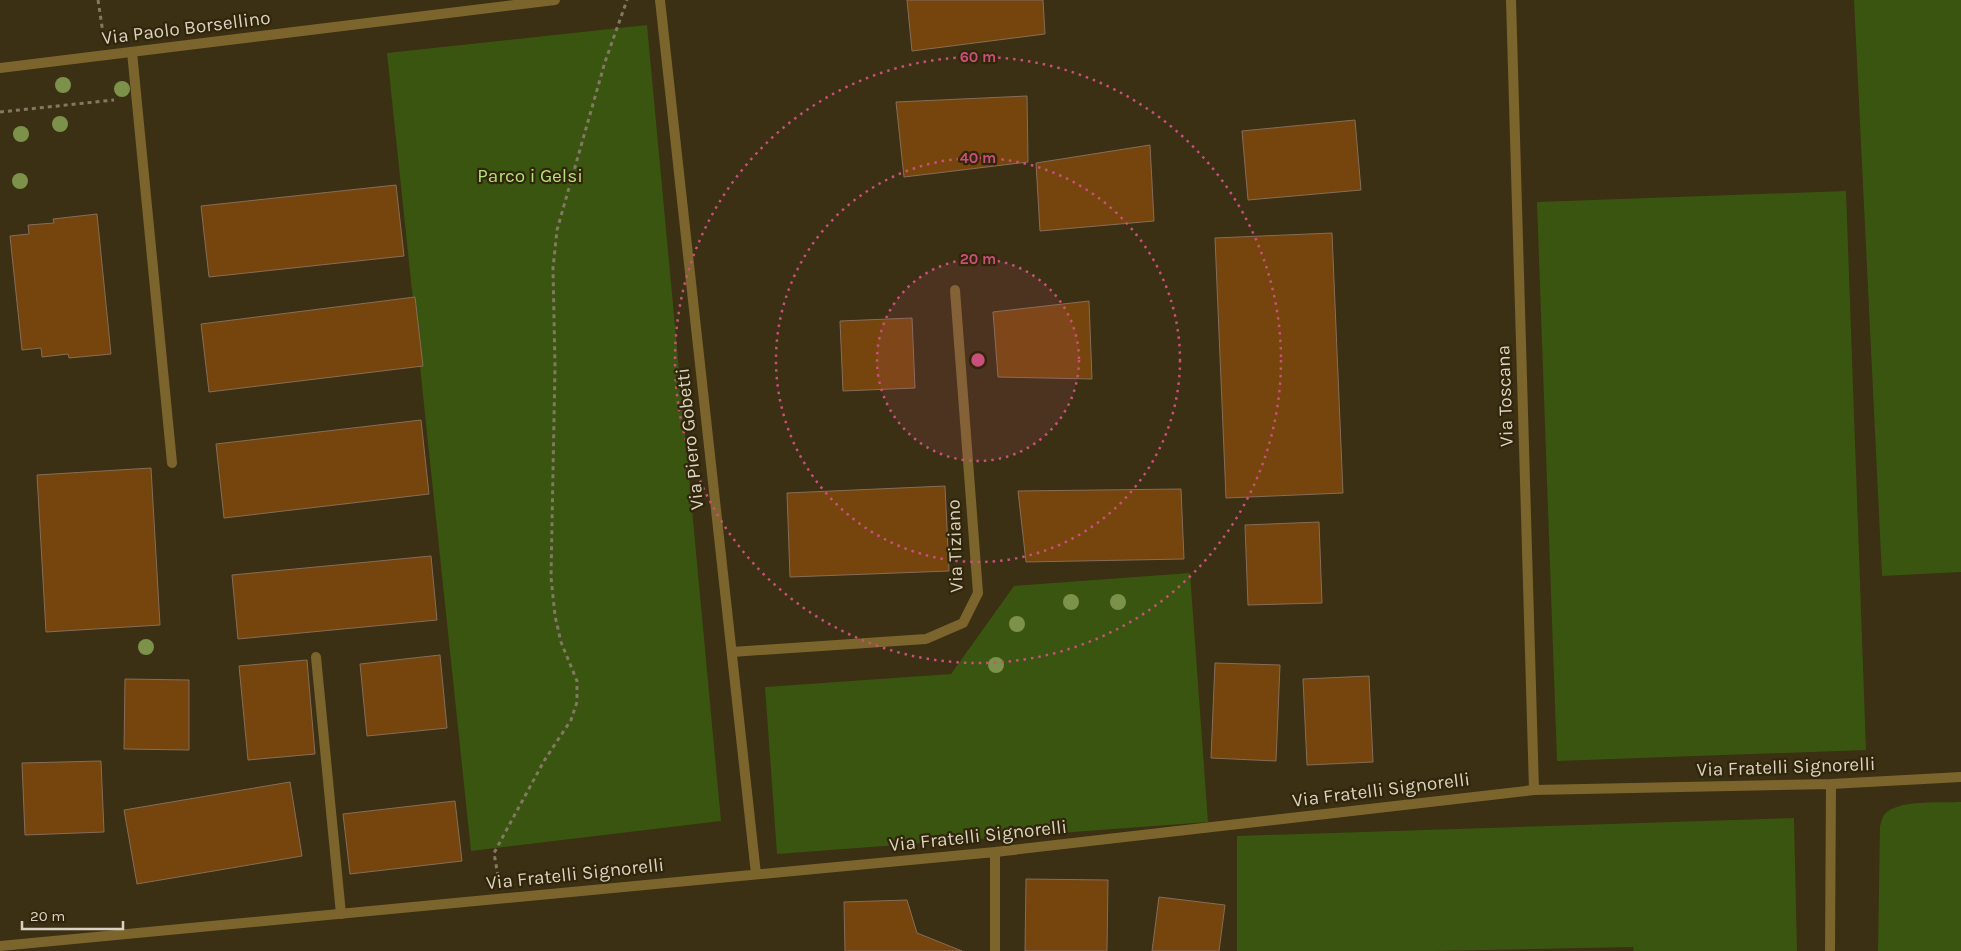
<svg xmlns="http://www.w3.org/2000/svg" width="1961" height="951" font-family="Karla,sans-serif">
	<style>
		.green { fill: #3a550f }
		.building { fill: #76450d; stroke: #866d58 }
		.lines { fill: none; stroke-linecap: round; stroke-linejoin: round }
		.path { stroke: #837963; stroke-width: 3; stroke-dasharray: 4 4; stroke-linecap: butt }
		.lane { stroke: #7c642d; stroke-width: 10 }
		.street { stroke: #7c642d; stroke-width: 10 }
		.tree { fill: #7c914a }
		.ring { fill: none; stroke: #c9507a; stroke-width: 2.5; stroke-dasharray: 2.5 5 }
		.labels { text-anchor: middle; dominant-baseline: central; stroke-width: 4.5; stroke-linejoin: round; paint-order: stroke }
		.street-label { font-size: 19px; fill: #dad3c3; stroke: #31250a }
		.park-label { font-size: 19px; fill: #b2e276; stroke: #31250a }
		.centre { fill: #c9507a; stroke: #31250a; stroke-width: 2.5 }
		.ring-label { font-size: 15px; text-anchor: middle; font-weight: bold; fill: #c9507a; stroke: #31250a; stroke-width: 4.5; stroke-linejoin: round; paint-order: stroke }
	</style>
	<rect width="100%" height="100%" fill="#3b2f14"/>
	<!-- green -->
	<path class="green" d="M1854,0H1961V572L1882,576Z
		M647,25L721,821L471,851L387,53Z
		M1846,191L1866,750L1557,761L1537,202Z
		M1190,573L1208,822L777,854L765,687L951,674L1014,586Z
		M1961,802V951H1878L1880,826C1881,823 1882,818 1884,815C1896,799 1942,803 1961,802Z
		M1794,818L1797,951H1634L1633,947L1436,951H1237V836Z"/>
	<!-- building -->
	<path class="building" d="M907,0H1043L1045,34L912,51Z
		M1027,96L1028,162L904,177L896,102Z
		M1355,120L1361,190L1248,200L1242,131Z
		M1150,145L1154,221L1040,231L1036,163Z
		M396,185L404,256L209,277L201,206Z
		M97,214L111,354L69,358L68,354L42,357L41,348L22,350L10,236L29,234L28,225L54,223L53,219Z
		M1332,233L1343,493L1226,498L1215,238Z
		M415,297L423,366L209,392L201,324Z
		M1089,301L1092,379L998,377L993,312Z
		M912,318L915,388L843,391L840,321Z
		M421,420L429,494L224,518L216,444Z
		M151,468L160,625L46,632L37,475Z
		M945,486L949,571L790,577L787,493Z
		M1181,489L1184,559L1026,562L1018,491Z
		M1319,522L1322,603L1248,605L1245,525Z
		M431,556L437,620L238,639L232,575Z
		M440,655L447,728L367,736L360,664Z
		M307,660L315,754L248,760L239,666Z
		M1215,663L1280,665L1276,761L1211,758Z
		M1369,676L1373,762L1307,765L1303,679Z
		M125,679L189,680V750L124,749Z
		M101,761L104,832L25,835L22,763Z
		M290,782L302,856L137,884L124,810Z
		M455,801L462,861L350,874L343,814Z
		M1026,879L1108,880L1107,951H1025Z
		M1159,897L1225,905L1219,951H1152Z
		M907,900L917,933L962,951H845L844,902Z"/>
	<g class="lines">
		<!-- path -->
		<path class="path" d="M98,0L103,33
			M0,112L114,100
			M498,876L494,853L544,761L571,720L577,702V681L561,642L555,616L551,577L555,367L553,268L557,230L605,62L627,0"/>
		<!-- lane -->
		<path class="lane" d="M132,52L172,463
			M316,657L341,914"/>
		<!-- street -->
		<path class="street" d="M660,0L756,874
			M1511,0L1534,790
			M0,68L555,0
			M732,652L926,639L963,623L978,593L955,290
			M0,946L995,852L1534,790L1831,784L1961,777
			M995,951V852
			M1830,951L1831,784"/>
	</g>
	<!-- trees -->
	<g class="tree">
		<circle cx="63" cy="85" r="8"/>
		<circle cx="122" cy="89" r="8"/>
		<circle cx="60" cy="124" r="8"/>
		<circle cx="21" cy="134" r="8"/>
		<circle cx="20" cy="181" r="8"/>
		<circle cx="1071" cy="602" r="8"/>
		<circle cx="1118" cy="602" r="8"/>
		<circle cx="1017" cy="624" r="8"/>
		<circle cx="146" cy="647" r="8"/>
		<circle cx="996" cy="665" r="8"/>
	</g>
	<!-- distance rings -->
	<circle cx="978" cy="360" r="101" fill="#c9507a" fill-opacity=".12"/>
	<g class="ring">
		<circle cx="978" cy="360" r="101"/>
		<circle cx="978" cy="360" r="202"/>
		<circle cx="978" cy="360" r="303"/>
	</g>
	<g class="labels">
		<!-- street labels -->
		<g class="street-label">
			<text transform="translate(186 28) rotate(-7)">Via Paolo Borsellino</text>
			<text transform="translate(1505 396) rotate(-92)">Via Toscana</text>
			<text transform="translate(690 439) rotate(-96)">Via Piero Gobetti</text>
			<text transform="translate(955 546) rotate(-92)">Via Tiziano</text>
			<text transform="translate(1786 767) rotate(-2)">Via Fratelli Signorelli</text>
			<text transform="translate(1381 790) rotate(-7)">Via Fratelli Signorelli</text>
			<text transform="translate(978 836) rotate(-6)">Via Fratelli Signorelli</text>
			<text transform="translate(575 874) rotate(-6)">Via Fratelli Signorelli</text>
		</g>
		<!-- park labels -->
		<g class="park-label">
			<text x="530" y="176">Parco i Gelsi</text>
		</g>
	</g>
	<circle cx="978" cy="360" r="8" class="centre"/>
	<g class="ring-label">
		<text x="978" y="62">60 m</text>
		<text x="978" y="163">40 m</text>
		<text x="978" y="264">20 m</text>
	</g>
	<!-- scale -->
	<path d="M22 921v8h101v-8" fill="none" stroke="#dad3c3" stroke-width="2.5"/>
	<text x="30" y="921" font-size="15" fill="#dad3c3" stroke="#31250a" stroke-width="4" paint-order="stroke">20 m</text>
</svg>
